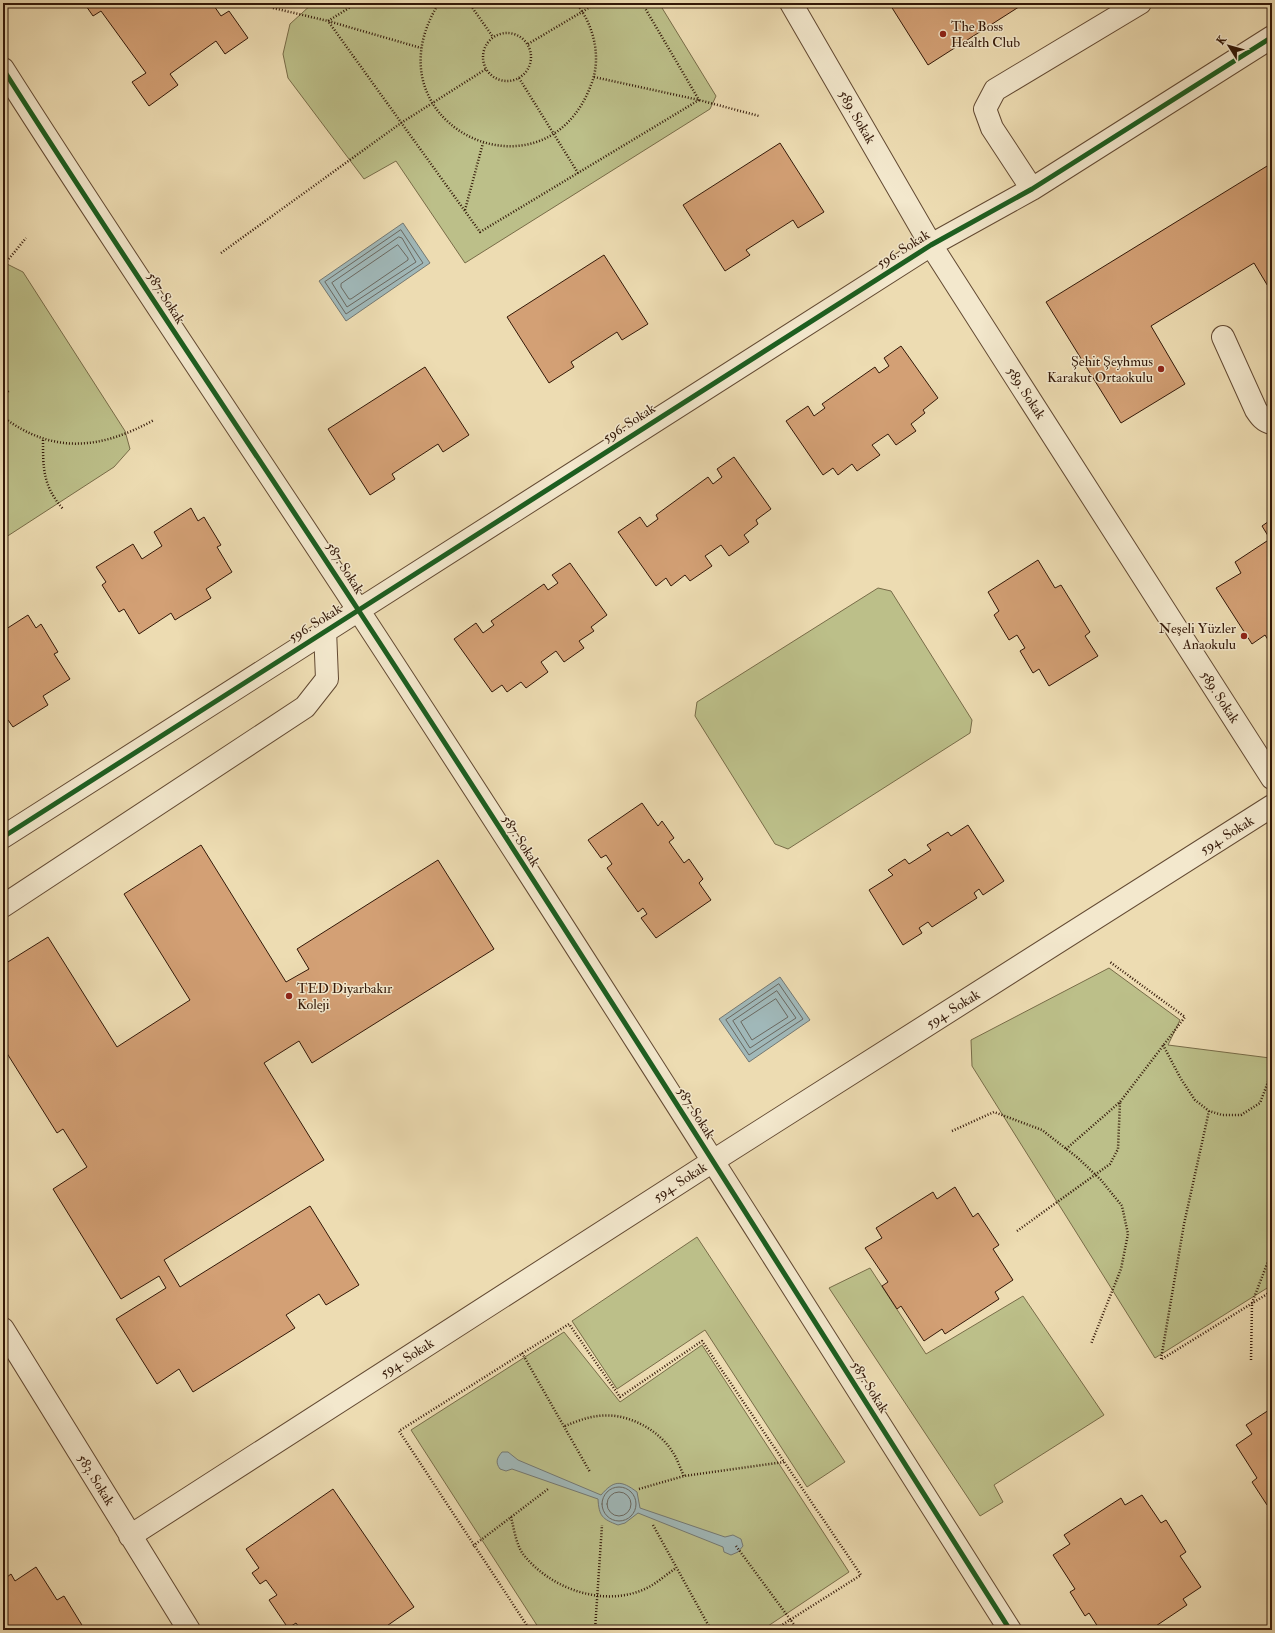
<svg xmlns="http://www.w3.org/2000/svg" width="1275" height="1633" font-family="'IM FELL Double Pica',serif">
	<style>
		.green { fill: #bcbf89; stroke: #786c48 }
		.water { fill: #a0b8b9; stroke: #747872 }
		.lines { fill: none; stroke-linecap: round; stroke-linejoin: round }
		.shore { stroke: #6a6860; stroke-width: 1 }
		.building { fill: #d3a075; stroke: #331808 }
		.minor-casing { stroke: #624932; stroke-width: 24 }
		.path { stroke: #331808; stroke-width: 2.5; stroke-dasharray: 1 2; stroke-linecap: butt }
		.minor { stroke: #f3e8cd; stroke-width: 22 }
		.cycleway-casing { stroke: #f3e8cd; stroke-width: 8 }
		.cycleway { stroke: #1b5e20; stroke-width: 5 }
		.poi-dot { fill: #8f2418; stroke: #f3e8cd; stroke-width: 1.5 }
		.labels { text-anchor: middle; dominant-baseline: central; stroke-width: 3; stroke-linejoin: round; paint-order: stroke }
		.poi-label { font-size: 14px; fill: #331808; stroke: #f3e8cd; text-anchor: start }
		.street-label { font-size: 14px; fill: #331808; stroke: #f3e8cd }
	</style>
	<rect width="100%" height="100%" fill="#eddcb2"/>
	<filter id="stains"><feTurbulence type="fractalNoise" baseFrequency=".005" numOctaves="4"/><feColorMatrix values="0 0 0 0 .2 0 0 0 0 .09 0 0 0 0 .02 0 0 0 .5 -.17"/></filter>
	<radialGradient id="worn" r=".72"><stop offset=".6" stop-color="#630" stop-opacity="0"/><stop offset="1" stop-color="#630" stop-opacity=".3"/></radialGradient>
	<!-- green -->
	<path class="green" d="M313,3H337L340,7L347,3H659L716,96L710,109L465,263L396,161L364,179L288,78L283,54L290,24Z
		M3,262L23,272L125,431L130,449L114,467L3,539Z
		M878,588L891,591L972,720L970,733L788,849L775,844L695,716L697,702Z
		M1109,968L1180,1020L1168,1045L1270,1058L1272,1054V1285L1155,1358L972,1066L971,1040Z
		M697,1237L845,1462L807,1487L705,1330L617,1389L572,1321Z
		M870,1268L926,1354L1023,1296L1104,1415L994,1485L1003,1502L980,1516L829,1288Z
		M564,1332L620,1402L702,1345L849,1572L762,1630H540L411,1430Z"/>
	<!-- water -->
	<path class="water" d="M403,223L430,263L346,321L319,281Z
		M780,977L810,1020L749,1062L719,1019Z
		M502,1452H508L518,1460L601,1495C614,1480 621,1480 637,1492L640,1508L725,1537L733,1535L741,1539L743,1546L738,1552L731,1555L724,1552L723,1547L638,1513L625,1523L618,1525C602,1519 599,1516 598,1499L512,1469L506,1471L500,1469C495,1462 497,1458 502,1452Z"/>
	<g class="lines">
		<!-- shore -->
		<path class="shore" d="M401,230L423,263L346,314L325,282Z
			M399,237L402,238L416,262L347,307L332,283Z
			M398,245L408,258V260L351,299H349L341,287V284Z
			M779,984L803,1019L749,1055L726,1020Z
			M777,991L796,1018L750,1048L733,1021Z
			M776,999L788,1017L752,1040L741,1022Z
			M602 1504a17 17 0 1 1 34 0a17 17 0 1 1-34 0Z
			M607 1504a12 12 0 1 1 24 0a12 12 0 1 1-24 0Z"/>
	</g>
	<!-- building -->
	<path class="building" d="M84,3H212L221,16L229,11L248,38L225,54L216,41L170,74L178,85L149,106L132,82L146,73L101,11L93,16Z
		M889,3H1025L928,65Z
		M780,143L824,212L798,228L793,220L746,250L750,255L725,271L683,205Z
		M1272,163V293L1254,263L1151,326L1185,384L1121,423L1046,302Z
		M604,255L648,324L622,340L617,332L571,362L574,367L549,383L507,317Z
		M901,346L938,398L923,410L925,413L911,424L916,431L896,445L888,434L872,445L880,455L857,471L852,464L838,475L833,468L823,475L786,421L808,406L814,416L825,408L822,404L875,367L879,373L889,366L884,358Z
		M425,367L469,435L443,452L438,444L392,474L395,479L370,495L328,429Z
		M734,457L771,509L756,520L758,524L744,535L749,542L729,556L721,545L705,556L712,566L690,581L685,575L671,586L666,578L656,586L618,532L640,517L647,527L658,519L656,515L708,477L713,484L722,477L717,469Z
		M191,508L198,521L204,517L221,545L217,547L232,572L206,589L211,598L175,620L171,613L139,634L124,609L119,612L102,585L106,582L96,567L133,544L142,559L162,546L154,532Z
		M1272,519V646L1265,635L1252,644L1216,588L1241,573L1235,562L1270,539L1262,526Z
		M1038,560L1055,588L1061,585L1090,632L1085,636L1098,656L1049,686L1039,669L1033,673L1020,651L1025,648L1017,635L1009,640L994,615L999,611L988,592Z
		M570,563L607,615L591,627L594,631L579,641L584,648L564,662L556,651L541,662L548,672L526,688L521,682L507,692L502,685L492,692L454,639L476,623L483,633L494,625L491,621L544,584L548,590L558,583L552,575Z
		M28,615L36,628L41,624L58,652L54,654L70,679L43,696L48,705L13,727L8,720L3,723V631Z
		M642,803L658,826L662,821L674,838L669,842L684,863L689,859L703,879L699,883L711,900L656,938L641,918L647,914L643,908L638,912L607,868L612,864L606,855L601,858L588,840Z
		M968,825L1004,881L983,895L979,889L974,893L977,898L932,927L928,922L919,928L922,933L903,945L869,890L893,875L888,870L905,859L909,864L931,850L927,845L948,832L951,836Z
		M201,845L286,982L309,969L297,949L438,860L494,949L312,1063L299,1041L264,1063L324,1160L164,1260L180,1287L310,1206L359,1285L326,1305L319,1294L286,1315L295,1328L193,1392L179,1369L157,1384L116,1319L166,1288L159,1276L121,1299L53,1189L87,1167L63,1129L57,1133L3,1047V965L48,937L117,1047L190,1000L124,894Z
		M955,1187L973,1217L978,1213L999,1245L993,1249L1013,1280L995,1292L999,1299L945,1334L942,1329L924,1341L901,1306L897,1309L882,1286L888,1282L865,1248L882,1238L876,1228L933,1192L937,1199Z
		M1272,1408V1504L1271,1503L1267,1505L1252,1482L1257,1478L1236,1445L1252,1434L1246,1425Z
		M333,1489L414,1607L381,1630H301L296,1623L288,1628L269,1600L277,1595L266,1580L260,1584L252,1573L259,1568L246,1549Z
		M1142,1495L1161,1523L1166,1520L1186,1552L1180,1556L1201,1587L1183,1599L1187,1605L1150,1630H1100L1089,1613L1085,1616L1070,1592L1075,1589L1053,1555L1070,1544L1064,1535L1121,1498L1125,1505Z
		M36,1567L57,1600L64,1596L85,1630H3V1580L11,1574L15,1581Z"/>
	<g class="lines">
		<!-- minor casing -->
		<g class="minor-casing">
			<path id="minor" d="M791,3L931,245L1272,778
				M3,69C118,250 239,428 357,608C578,946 794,1289 1010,1630
				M1032,189L992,128L985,109L995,90L1140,3
				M1223,337L1256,410C1260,416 1264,422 1272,423
				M3,837L931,245L1032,189L1272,37
				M3,906L305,707L327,679L325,630
				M3,1329L189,1630
				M130,1536L713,1161L1272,806"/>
		</g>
		<!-- path -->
		<path class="path" d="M357,3L328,21L480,232L699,100L642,3
			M439,3C363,124 544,210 591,85C602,58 594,25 576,3
			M469,3L493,37
			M273,8L328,21L421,48
			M483 57a24 24 0 1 1 48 0a24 24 0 1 1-48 0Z
			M528,44L597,3
			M594,77L699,100L759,116
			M519,78L578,173
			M465,210L483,143
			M221,253L401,123L486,69
			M3,266L26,238
			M3,395L10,390
			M3,417C54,455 101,449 154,420
			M43,440C43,469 43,486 63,509
			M1163,1045L1181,1079L1195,1100L1209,1111L1222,1115H1241L1260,1103L1268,1082L1272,1054
			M952,1131L994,1112L1042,1130L1078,1158L1101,1180L1122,1206L1128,1234L1121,1269L1091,1344
			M1066,1149L1120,1102L1185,1017L1110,962
			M1017,1231L1110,1164L1118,1149L1120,1102
			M522,1353L590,1472
			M1161,1359L1184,1224L1209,1111
			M1162,1359L1272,1291
			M1251,1360L1252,1303L1272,1251
			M565,1426C575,1422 587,1417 598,1416C625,1412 657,1428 672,1451C677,1458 680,1468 684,1476
			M639,1489L684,1476L784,1462
			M511,1517C514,1529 516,1544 523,1554C551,1590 607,1609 649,1587C658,1582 667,1574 676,1568
			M653,1525L711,1630
			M473,1546L548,1489
			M736,1546L798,1630
			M530,1630L399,1431L569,1324L620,1397L702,1341L861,1575L774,1630
			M595,1630L602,1525"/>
		<!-- minor -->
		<use href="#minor" class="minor"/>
		<!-- cycleway casing -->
		<g class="cycleway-casing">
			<path id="cycleway" d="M3,69C118,250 239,428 357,608C578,946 794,1289 1010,1630
				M3,837L931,245L1032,189L1272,37"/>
		</g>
		<!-- cycleway -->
		<use href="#cycleway" class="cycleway"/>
	</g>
	<!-- markers -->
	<g class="poi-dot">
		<circle cx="943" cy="34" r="4"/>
		<circle cx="1161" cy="369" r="4"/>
		<circle cx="1244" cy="636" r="4"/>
		<circle cx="289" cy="996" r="4"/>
	</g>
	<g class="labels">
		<!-- poi labels -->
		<g class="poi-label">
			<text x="951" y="26">The Boss<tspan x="951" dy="16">Health Club</tspan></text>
			<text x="1153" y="361" text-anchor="end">Şehit Şeyhmus<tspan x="1153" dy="16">Karakut Ortaokulu</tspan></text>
			<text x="1236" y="628" text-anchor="end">Neşeli Yüzler<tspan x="1236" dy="16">Anaokulu</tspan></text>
			<text x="297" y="988">TED Diyarbakır<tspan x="297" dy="16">Koleji</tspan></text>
		</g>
		<!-- street labels -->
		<g class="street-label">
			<text transform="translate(857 117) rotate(60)">589. Sokak</text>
			<text transform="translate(903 249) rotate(-32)">596. Sokak</text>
			<text transform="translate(166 298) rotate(57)">587. Sokak</text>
			<text transform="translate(1026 393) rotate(57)">589. Sokak</text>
			<text transform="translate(629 423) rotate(-33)">596. Sokak</text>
			<text transform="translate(345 568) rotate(57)">587. Sokak</text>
			<text transform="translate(315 623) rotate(-32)">596. Sokak</text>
			<text transform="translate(1220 697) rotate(57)">589. Sokak</text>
			<text transform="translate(1227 835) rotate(-32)">594. Sokak</text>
			<text transform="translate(521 841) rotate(57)">587. Sokak</text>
			<text transform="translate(953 1009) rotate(-32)">594. Sokak</text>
			<text transform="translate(696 1113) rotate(57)">587. Sokak</text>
			<text transform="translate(680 1182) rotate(-33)">594. Sokak</text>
			<text transform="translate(407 1358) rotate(-33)">594. Sokak</text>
			<text transform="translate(870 1387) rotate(58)">587. Sokak</text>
			<text transform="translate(96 1480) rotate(58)">583. Sokak</text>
		</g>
	</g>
	<!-- margin -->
	<rect width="1275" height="1633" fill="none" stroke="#eddcb2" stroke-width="16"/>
	<rect x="4" y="4" width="1267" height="1625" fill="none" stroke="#331808" stroke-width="2"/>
	<rect x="8" y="8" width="1259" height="1617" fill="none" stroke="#331808"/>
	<!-- north arrow -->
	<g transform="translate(1229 46) rotate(307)" stroke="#f3e8cd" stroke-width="3" paint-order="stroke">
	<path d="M0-3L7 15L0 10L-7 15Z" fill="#331808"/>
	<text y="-6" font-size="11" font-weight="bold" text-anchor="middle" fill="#331808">K</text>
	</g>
	<rect width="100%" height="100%" filter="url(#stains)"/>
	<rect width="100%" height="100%" fill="url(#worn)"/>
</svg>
